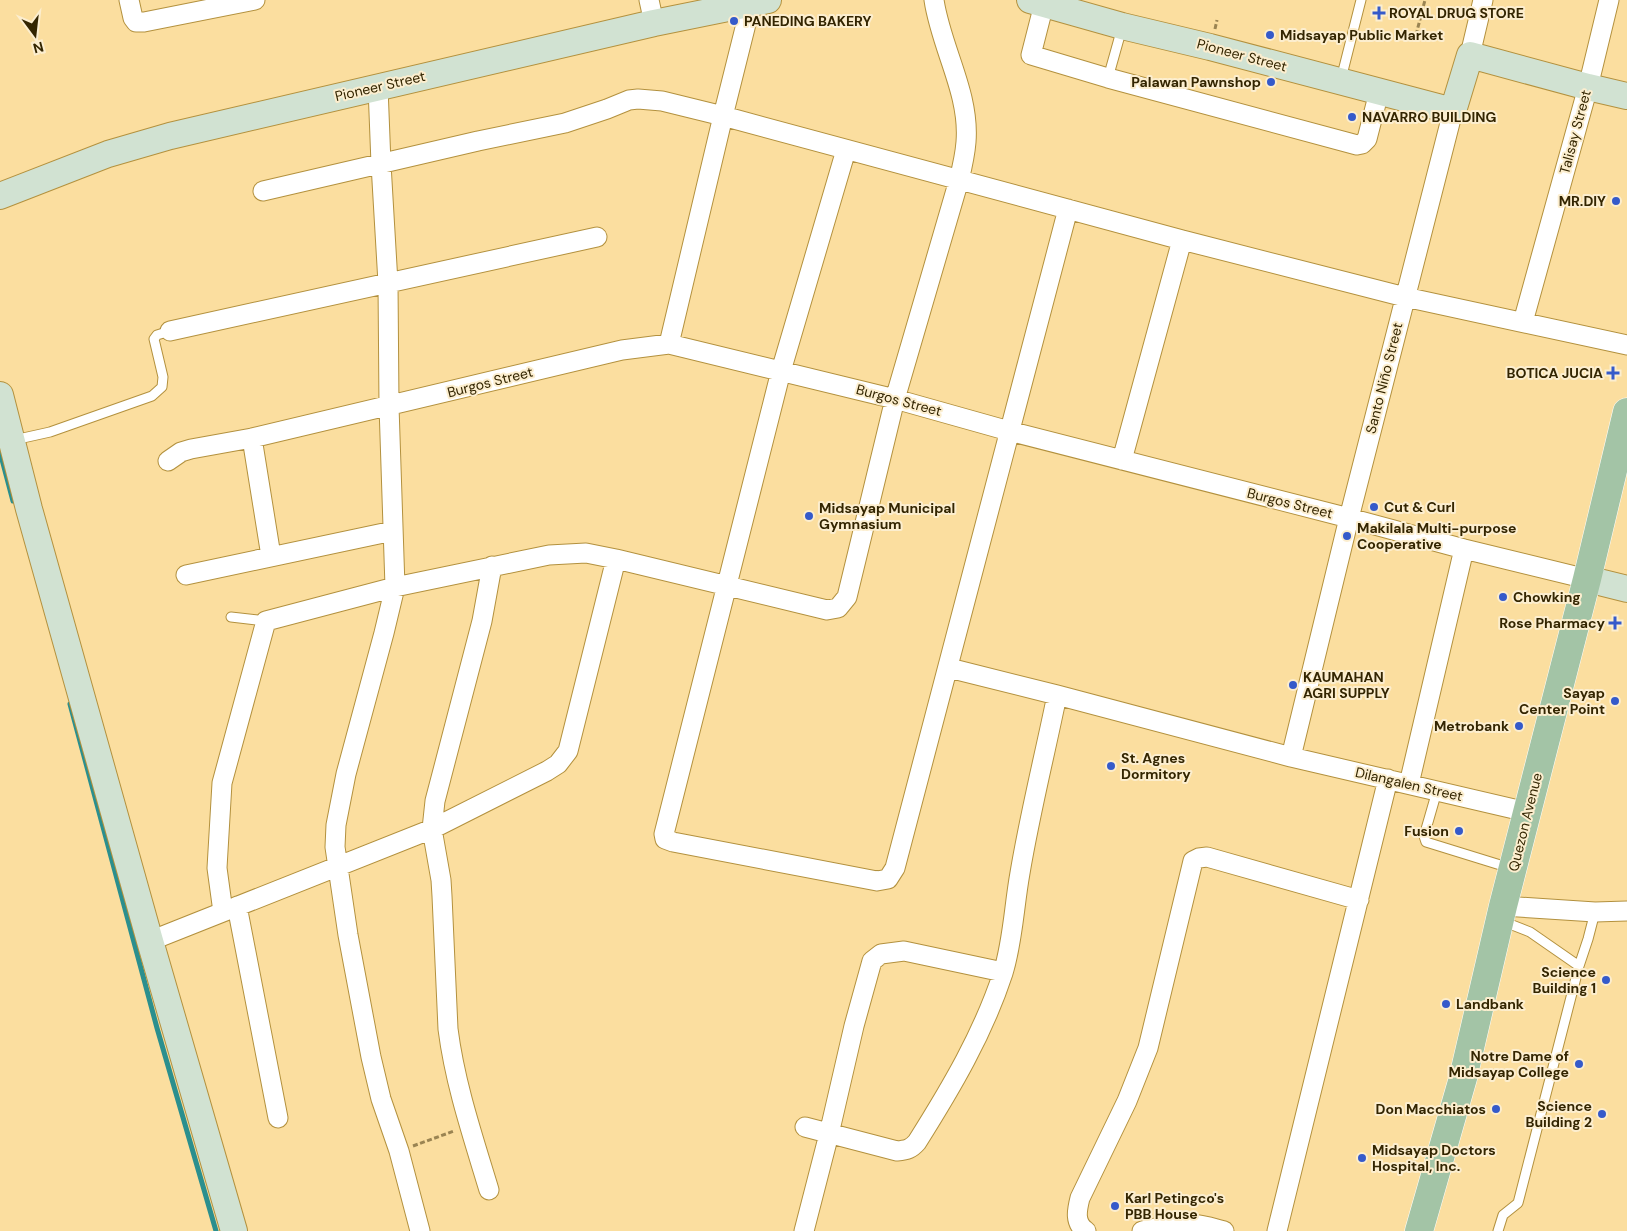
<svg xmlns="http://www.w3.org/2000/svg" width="1627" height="1231" font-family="'DM Sans',sans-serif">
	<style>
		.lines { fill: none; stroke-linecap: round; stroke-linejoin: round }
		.stream { stroke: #2b8f8e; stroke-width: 5 }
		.lane-casing { stroke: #b3913e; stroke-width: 11 }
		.street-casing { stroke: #b3913e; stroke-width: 21 }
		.secondary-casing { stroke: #b3913e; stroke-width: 28 }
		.primary-casing { stroke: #fff; stroke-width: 29 }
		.path { stroke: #9a8452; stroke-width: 3; stroke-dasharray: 5 2.5; stroke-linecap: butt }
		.lane { stroke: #fff; stroke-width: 9 }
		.street { stroke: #fff; stroke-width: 19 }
		.secondary { stroke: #d1e2d2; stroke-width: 26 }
		.primary { stroke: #a3c4a6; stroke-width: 28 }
		.poi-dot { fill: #355aca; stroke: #fceecf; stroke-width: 2 }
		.labels { text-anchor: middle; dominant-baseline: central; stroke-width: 4; stroke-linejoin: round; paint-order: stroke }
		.poi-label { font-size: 14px; font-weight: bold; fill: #332501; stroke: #fceecf; text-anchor: start }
		.street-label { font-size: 14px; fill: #332501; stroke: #fceecf }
	</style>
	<rect width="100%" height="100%" fill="#fbde9f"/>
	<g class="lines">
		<!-- stream -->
		<path class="stream" d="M0,452L13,501
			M70,704L157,1028L216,1231"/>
		<!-- lane casing -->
		<g class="lane-casing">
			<path id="lane" d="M1108,78L1122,28
				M1341,79L1361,0
				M14,440L50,432L152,396L162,387L163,377L154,339L157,335L170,331
				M231,617L266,621
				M1437,791L1424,836L1426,842L1510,868
				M1502,921L1530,932L1579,966
				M1498,1231L1503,1215L1518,1203L1579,966L1588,939L1595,912"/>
		</g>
		<!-- street casing -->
		<g class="street-casing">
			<path id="street" d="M129,0L133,18L136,22H144L255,0
				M649,0L654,23
				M1044,4L1031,55L1108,78L1357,145L1362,144L1367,139L1379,92
				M1470,55L1483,0
				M378,87L381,164L388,283L389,406L395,587L384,633L346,774L336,825L335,847L348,935L371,1057L381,1099L399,1151L420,1231
				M846,150L781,371L664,834L665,839L673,842L877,881L888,879L895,868L1068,209
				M263,191L478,141L565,123L607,109L629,100L638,99L662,101L723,116L1182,240L1405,297L1627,345
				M1523,322L1588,87L1609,0
				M170,331L597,237
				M669,344L723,116L751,4
				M252,438L271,556
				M1122,460L1182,240
				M168,461L181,452L191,449L252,438L622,350L669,344L895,399L1009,431L1349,518L1464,549L1587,579
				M186,575L393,531
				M949,668L1057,695L1291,757L1527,812
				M1291,757L1349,518L1453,111
				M1409,784L1464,549
				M237,906L278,1118
				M1503,906L1595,912L1627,911
				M223,912L217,868L222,783L266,621L395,587L549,555L586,553L616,559L827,610L838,608L847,597L895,399L959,180C962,168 965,155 966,142C970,93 941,48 934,0
				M150,941L432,829L547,771L558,764L568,751L616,559
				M805,1127L897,1151C907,1150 911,1149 917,1142C951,1088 983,1034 1003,973C1013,941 1014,906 1020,873C1030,813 1045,754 1057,695
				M489,1190C473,1137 455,1084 448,1029L442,896L441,880L432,829L435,801L482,621L492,566
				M804,1231L829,1134L854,1026L872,961L881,954L904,951L1003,972
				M1086,1231C1074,1223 1077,1210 1080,1198L1127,1101L1148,1048L1193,861L1199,858L1207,857L1359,900
				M1142,1231C1157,1228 1173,1223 1189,1224C1201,1224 1213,1228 1224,1231
				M1277,1231L1388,779"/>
		</g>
		<!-- secondary casing -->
		<g class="secondary-casing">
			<path id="secondary" d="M1030,0L1122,26L1210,47L1453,111L1470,55L1588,87L1627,96
				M0,196L108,154L170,136L654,23L768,0
				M0,395L29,509L150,941L234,1231
				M1587,579L1627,589"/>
		</g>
		<!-- primary casing -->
		<g class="primary-casing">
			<path id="primary" d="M1419,1231L1463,1078L1503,906L1587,579L1627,412"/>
		</g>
		<!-- path -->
		<path class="path" d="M1215,29L1217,20
			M1416,35L1425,0
			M413,1146L454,1131"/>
		<!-- lane -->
		<use href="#lane" class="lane"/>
		<!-- street -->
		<use href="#street" class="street"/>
		<!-- secondary -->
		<use href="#secondary" class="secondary"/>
		<!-- primary -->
		<use href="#primary" class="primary"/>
	</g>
	<!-- markers -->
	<g class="poi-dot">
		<path d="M1376.5 5.5h5v5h5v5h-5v5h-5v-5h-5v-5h5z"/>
		<circle cx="734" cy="21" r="5"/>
		<circle cx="1270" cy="35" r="5"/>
		<circle cx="1271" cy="82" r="5"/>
		<circle cx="1352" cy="117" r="5"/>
		<circle cx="1616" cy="201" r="5"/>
		<path d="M1610.5 365.5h5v5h5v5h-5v5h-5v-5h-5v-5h5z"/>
		<circle cx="1374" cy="507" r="5"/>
		<circle cx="809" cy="516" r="5"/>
		<circle cx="1347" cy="536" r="5"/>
		<circle cx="1503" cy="597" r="5"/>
		<path d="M1612.5 615.5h5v5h5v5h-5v5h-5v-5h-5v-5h5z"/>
		<circle cx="1293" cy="685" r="5"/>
		<circle cx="1615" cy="701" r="5"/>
		<circle cx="1519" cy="726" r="5"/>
		<circle cx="1111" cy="766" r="5"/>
		<circle cx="1459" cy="831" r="5"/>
		<circle cx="1606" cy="980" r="5"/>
		<circle cx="1446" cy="1004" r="5"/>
		<circle cx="1579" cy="1064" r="5"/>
		<circle cx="1496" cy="1109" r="5"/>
		<circle cx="1602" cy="1114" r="5"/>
		<circle cx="1362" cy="1158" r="5"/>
		<circle cx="1115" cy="1206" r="5"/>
	</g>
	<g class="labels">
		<!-- poi labels -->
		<g class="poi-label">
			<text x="1389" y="13">ROYAL DRUG STORE</text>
			<text x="744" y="21">PANEDING BAKERY</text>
			<text x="1280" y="35">Midsayap Public Market</text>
			<text x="1261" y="82" text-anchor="end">Palawan Pawnshop</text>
			<text x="1362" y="117">NAVARRO BUILDING</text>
			<text x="1606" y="201" text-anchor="end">MR.DIY</text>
			<text x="1603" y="373" text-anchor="end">BOTICA JUCIA</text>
			<text x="1384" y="507">Cut &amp; Curl</text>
			<text x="819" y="508">Midsayap Municipal<tspan x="819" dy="16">Gymnasium</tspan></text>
			<text x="1357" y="528">Makilala Multi-purpose<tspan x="1357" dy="16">Cooperative</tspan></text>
			<text x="1513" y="597">Chowking</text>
			<text x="1605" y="623" text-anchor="end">Rose Pharmacy</text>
			<text x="1303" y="677">KAUMAHAN<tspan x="1303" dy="16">AGRI SUPPLY</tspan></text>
			<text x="1605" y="693" text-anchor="end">Sayap<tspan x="1605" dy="16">Center Point</tspan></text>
			<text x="1509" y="726" text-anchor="end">Metrobank</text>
			<text x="1121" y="758">St. Agnes<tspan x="1121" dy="16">Dormitory</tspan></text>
			<text x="1449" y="831" text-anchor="end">Fusion</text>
			<text x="1596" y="972" text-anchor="end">Science<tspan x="1596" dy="16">Building 1</tspan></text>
			<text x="1456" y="1004">Landbank</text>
			<text x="1569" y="1056" text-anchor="end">Notre Dame of<tspan x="1569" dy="16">Midsayap College</tspan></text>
			<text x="1592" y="1106" text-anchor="end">Science<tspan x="1592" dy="16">Building 2</tspan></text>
			<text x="1486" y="1109" text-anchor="end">Don Macchiatos</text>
			<text x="1372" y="1150">Midsayap Doctors<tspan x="1372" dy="16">Hospital, Inc.</tspan></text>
			<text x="1125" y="1198">Karl Petingco's<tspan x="1125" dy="16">PBB House</tspan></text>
		</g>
		<!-- street labels -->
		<g class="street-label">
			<text transform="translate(1242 55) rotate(15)">Pioneer Street</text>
			<text transform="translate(380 86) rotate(-13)">Pioneer Street</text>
			<text transform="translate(1575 132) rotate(-75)">Talisay Street</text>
			<text transform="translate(1384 378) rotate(-76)">Santo Niño Street</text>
			<text transform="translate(490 382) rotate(-14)">Burgos Street</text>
			<text transform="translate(899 400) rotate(15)">Burgos Street</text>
			<text transform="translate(1290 503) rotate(14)">Burgos Street</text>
			<text transform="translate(1409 784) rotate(13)">Dilangalen Street</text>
			<text transform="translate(1525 822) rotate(-76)">Quezon Avenue</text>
		</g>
	</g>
	<!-- north arrow -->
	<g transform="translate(35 35) rotate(165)" stroke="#fceecf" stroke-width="4" paint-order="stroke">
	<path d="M0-4L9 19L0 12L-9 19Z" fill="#332501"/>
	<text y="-8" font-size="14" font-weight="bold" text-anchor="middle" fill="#332501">N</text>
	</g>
</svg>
